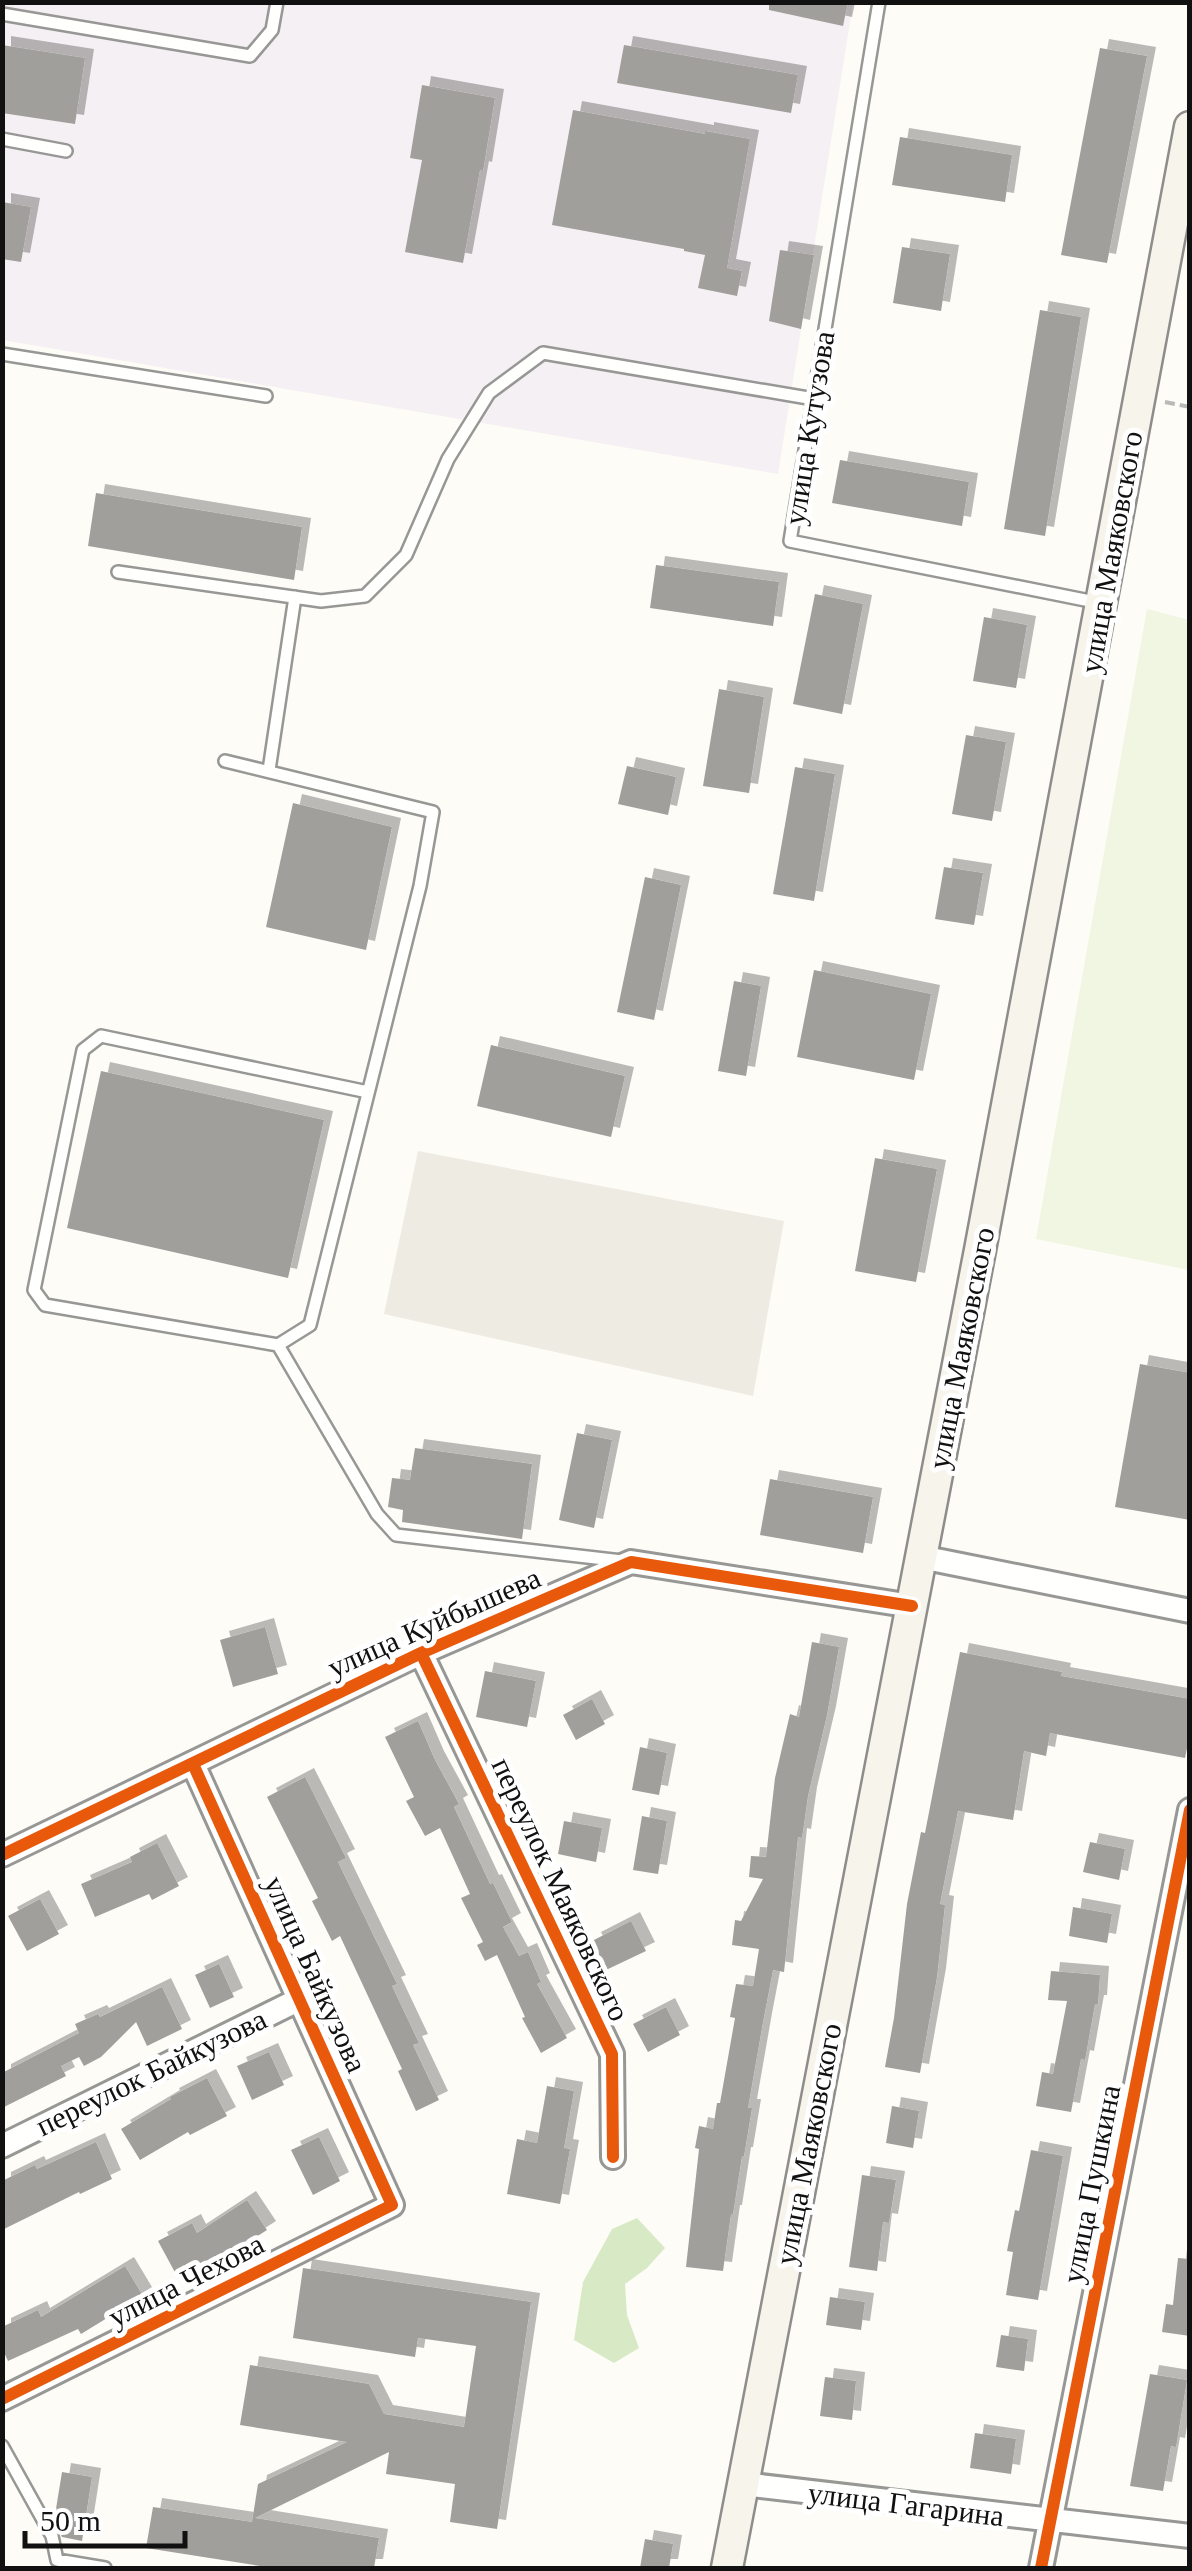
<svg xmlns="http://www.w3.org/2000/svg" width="1192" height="2571" font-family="Georgia,serif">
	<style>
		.industrial { fill: #f5f0f3 }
		.forest { fill: #d8eac5 }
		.pitch { fill: #f0f6e1 }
		.plaza { fill: #edebe2 }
		.building { fill: #a19f9c; filter: url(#shadow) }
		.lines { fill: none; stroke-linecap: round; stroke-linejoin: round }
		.service-casing { stroke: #979795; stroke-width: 16 }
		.minor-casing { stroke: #979795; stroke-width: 28 }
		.secondary-casing { stroke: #8e8d8b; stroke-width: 35 }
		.path { stroke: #b9b9b8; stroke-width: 4; stroke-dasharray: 10 5; stroke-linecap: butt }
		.service { stroke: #fffffe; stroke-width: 11 }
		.minor { stroke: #fffffe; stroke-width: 22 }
		.secondary { stroke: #f6f4eb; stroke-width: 30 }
		.cycleway-casing { stroke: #fff; stroke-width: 19 }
		.cycleway { stroke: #e8590c; stroke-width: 12 }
		.labels { text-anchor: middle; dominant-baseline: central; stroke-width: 10; stroke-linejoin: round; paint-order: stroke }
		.street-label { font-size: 30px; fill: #111; stroke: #fff }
	</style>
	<defs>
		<filter id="shadow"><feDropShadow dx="9" dy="-9" stdDeviation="0" flood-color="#0004"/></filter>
	</defs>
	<rect width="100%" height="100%" fill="#fdfcf7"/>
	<!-- industrial -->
	<path class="industrial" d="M2,3H853L778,474L3,340Z"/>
	<!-- forest -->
	<path class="forest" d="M637,2218L665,2248L647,2268L625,2284L627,2315L639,2348L614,2363L574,2340L583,2282L612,2229Z"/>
	<!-- pitch -->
	<path class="pitch" d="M1147,609L1189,620V1270L1036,1239Z"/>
	<!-- plaza -->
	<path class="plaza" d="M418,1151L784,1221L753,1396L384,1314Z"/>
	<!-- building -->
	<path class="building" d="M769,2H848L843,26L769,10Z
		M2,45L85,58L75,124L2,113Z
		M624,45L798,75L791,113L617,83Z
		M1100,48L1147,56L1107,263L1061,255Z
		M422,85L495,98L483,171L480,170L463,263L405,252L422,160L410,158Z
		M573,110L705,134V131L750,139L727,268L742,271L737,296L698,288L705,255L684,251V249L552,225Z
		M900,137L1012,155L1005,202L892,185Z
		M2,202L31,207L21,262L2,259Z
		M902,247L950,254L941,311L893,303Z
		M780,250L814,255L801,329L769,321Z
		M1040,310L1081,317L1045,536L1004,529Z
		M840,460L969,482L962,526L832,503Z
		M96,493L302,527L294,580L88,546Z
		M656,565L779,582L773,626L650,608Z
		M815,594L863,604L842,714L793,704Z
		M984,617L1027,625L1016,688L973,681Z
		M719,689L764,697L749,793L703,786Z
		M966,735L1006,742L992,821L952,814Z
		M627,766L676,777L668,815L618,804Z
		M795,767L835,774L814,901L773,894Z
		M293,803L392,827L366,950L266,927Z
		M944,867L983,873L974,925L935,919Z
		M645,877L681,885L654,1020L617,1012Z
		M814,970L931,994L914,1080L797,1057Z
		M734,981L761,986L746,1076L718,1071Z
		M491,1045L625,1076L611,1137L477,1106Z
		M101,1071L324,1120L288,1278L67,1228Z
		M875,1158L937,1169L916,1282L855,1271Z
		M1140,1364L1190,1373V1520L1115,1507Z
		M577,1433L612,1440L594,1528L559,1520Z
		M415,1448L532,1464L522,1539L402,1522L403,1510L388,1507L392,1478L410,1480Z
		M770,1479L873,1497L863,1553L760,1535Z
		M265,1627L278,1674L233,1687L220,1640Z
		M812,1642L839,1647L827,1715L808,1796L802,1838L798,1837L784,1972L773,1970L763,2022L748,2108H752L744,2156H742L733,2214H731L723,2271L686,2267L699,2149L695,2148L699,2126L713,2129L717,2103H720L735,2018L730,2017L736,1984L753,1986L759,1949L732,1945L735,1920L741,1921L763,1879L749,1877L751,1856L766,1857L775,1778L790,1714L799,1717Z
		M960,1652L1062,1672L1061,1676L1190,1699V1734L1185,1758L1050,1733L1046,1756L1024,1751L1013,1820L958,1811L940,1904L945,1905L937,1977L920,2073L885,2067L894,2018L907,1904L921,1832L925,1833Z
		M485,1671L536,1681L527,1727L476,1717Z
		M592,1699L605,1724L576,1740L563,1715Z
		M418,1721L435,1760L459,1804L454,1807L490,1884L493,1883L512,1922L503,1927L519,1956L528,1952L541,1982L537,1984L567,2038L541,2053L522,2018L525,2017L497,1955L485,1961L477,1945L483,1942L461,1898L470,1894L440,1828L425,1836L406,1801L414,1797L385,1737Z
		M640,1747L667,1753L659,1795L632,1790Z
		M305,1777L346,1858L338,1862L397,1984L392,1986L419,2043L413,2045L439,2100L416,2111L398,2071L402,2069L340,1936L332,1941L312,1901L318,1898L267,1797Z
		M642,1816L667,1821L658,1874L633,1870Z
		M564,1821L602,1828L596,1862L558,1854Z
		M1090,1842L1125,1849L1119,1880L1083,1872Z
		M157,1843L179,1886L152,1900L149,1894L95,1917L81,1884L132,1862L130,1857Z
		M40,1899L59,1934L27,1951L8,1916Z
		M1073,1907L1112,1914L1107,1943L1069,1936Z
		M631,1921L646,1951L606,1970L592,1941Z
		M219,1964L234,1997L210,2008L195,1975Z
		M1051,1971L1100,1975L1098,2004H1095L1085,2060L1081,2059L1071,2112L1036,2106L1042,2072L1053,2074L1067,2001L1048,2000Z
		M162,1987L182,2029L147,2046L136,2022L101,2057L84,2066L79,2057L61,2066L66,2076L2,2108V2073L79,2033L75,2024L98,2014L100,2017Z
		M666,2007L680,2035L648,2052L633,2024Z
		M269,2052L284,2085L252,2100L237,2066Z
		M207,2078L227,2116L190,2135L188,2132L140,2160L121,2129L171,2099L170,2097Z
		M547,2086L574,2091L564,2148L570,2149L560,2204L507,2194L517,2139L537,2143Z
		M892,2106L919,2111L913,2148L886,2143Z
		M319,2137L340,2181L313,2195L291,2150Z
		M96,2142L112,2179L80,2194L79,2192L2,2230V2181L35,2165L37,2169Z
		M1031,2150L1063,2156L1038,2300L1006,2295L1013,2252L1007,2251L1015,2210L1019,2211Z
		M862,2175L896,2180L889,2223L883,2222L877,2271L849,2267Z
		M247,2200L267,2230L239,2248L237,2245L178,2278L158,2241L192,2223L197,2233Z
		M1178,2258L1190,2259V2336L1162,2332L1166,2304L1173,2305Z
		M125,2266L143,2296L81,2334L78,2329L8,2361L2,2348V2327L38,2310L41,2317Z
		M303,2268L531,2302L497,2529L450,2522L455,2484L386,2474L389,2452L255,2518L379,2538L374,2568H273L146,2548L153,2507L252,2522L258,2484L347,2442L240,2425L250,2365L369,2384L384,2414L464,2427L476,2346L418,2338L415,2357L293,2338Z
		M830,2297L865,2302L861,2330L826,2325Z
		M1001,2335L1028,2339L1024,2371L996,2367Z
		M1150,2374L1187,2380L1176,2447L1171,2446L1163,2491L1130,2486Z
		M825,2377L856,2381L852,2420L820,2416Z
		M975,2433L1016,2439L1011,2474L970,2468Z
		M62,2472L92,2477L82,2541L62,2537L54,2521Z
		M645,2539L673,2544L669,2568H640Z"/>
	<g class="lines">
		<!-- service casing -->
		<g class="service-casing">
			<path id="service" d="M879,2L790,541L1100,603
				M2,14L250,56L272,30L277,2
				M2,139L66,151
				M2,354L266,396
				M118,572L321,601L365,596L406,555L448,459L489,393L543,353L814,399
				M225,761L433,812L420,886L310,1325L278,1345L45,1305L34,1290L83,1050L101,1036L368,1092
				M269,770L295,597
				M278,1345L377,1514L396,1535L622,1561
				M2,2446L52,2536L57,2560L105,2568"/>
		</g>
		<!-- minor casing -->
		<g class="minor-casing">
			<path id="minor" d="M921,1557L1190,1611
				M421,1653L612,2054L613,2157
				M2,1855L421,1653L631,1562L912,1606
				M2,2146L300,1999
				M2,2399L392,2205L193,1764
				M743,2484L1190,2536
				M1041,2568L1190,1810"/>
		</g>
		<!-- secondary casing -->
		<g class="secondary-casing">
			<path id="secondary" d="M727,2568L980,1250L1190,127"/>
		</g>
		<!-- path -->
		<path class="path" d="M1165,402L1190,407"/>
		<!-- service -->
		<use href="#service" class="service"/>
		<!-- minor -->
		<use href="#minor" class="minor"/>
		<!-- secondary -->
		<use href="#secondary" class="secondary"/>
		<!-- cycleway casing -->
		<g class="cycleway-casing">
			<path id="cycleway" d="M421,1653L612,2054L613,2157
				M2,1855L421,1653L631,1562L912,1606
				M2,2399L392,2205L193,1764
				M1041,2568L1190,1810"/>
		</g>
		<!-- cycleway -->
		<use href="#cycleway" class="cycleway"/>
	</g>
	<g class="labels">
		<!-- street labels -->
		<g class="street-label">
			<text transform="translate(809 428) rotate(-81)">улица Кутузова</text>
			<text transform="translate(1111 552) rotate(-80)">улица Маяковского</text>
			<text transform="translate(961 1348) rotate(-79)">улица Маяковского</text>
			<text transform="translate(434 1622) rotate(-24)">улица Куйбышева</text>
			<text transform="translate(561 1889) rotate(65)">переулок Маяковского</text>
			<text transform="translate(316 1974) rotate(66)">улица Байкузова</text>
			<text transform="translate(151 2072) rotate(-26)">переулок Байкузова</text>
			<text transform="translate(808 2144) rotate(-79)">улица Маяковского</text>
			<text transform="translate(1091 2184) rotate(-79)">улица Пушкина</text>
			<text transform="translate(186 2280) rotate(-27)">улица Чехова</text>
			<text transform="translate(906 2504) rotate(7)">улица Гагарина</text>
		</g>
	</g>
	<!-- border -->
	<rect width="1192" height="2571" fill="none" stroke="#111111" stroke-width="10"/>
	<!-- scale -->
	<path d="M25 2531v15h160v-15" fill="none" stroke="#111111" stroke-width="5"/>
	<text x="40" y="2531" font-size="30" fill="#111111" stroke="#ffffff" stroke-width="8" paint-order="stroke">50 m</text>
</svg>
